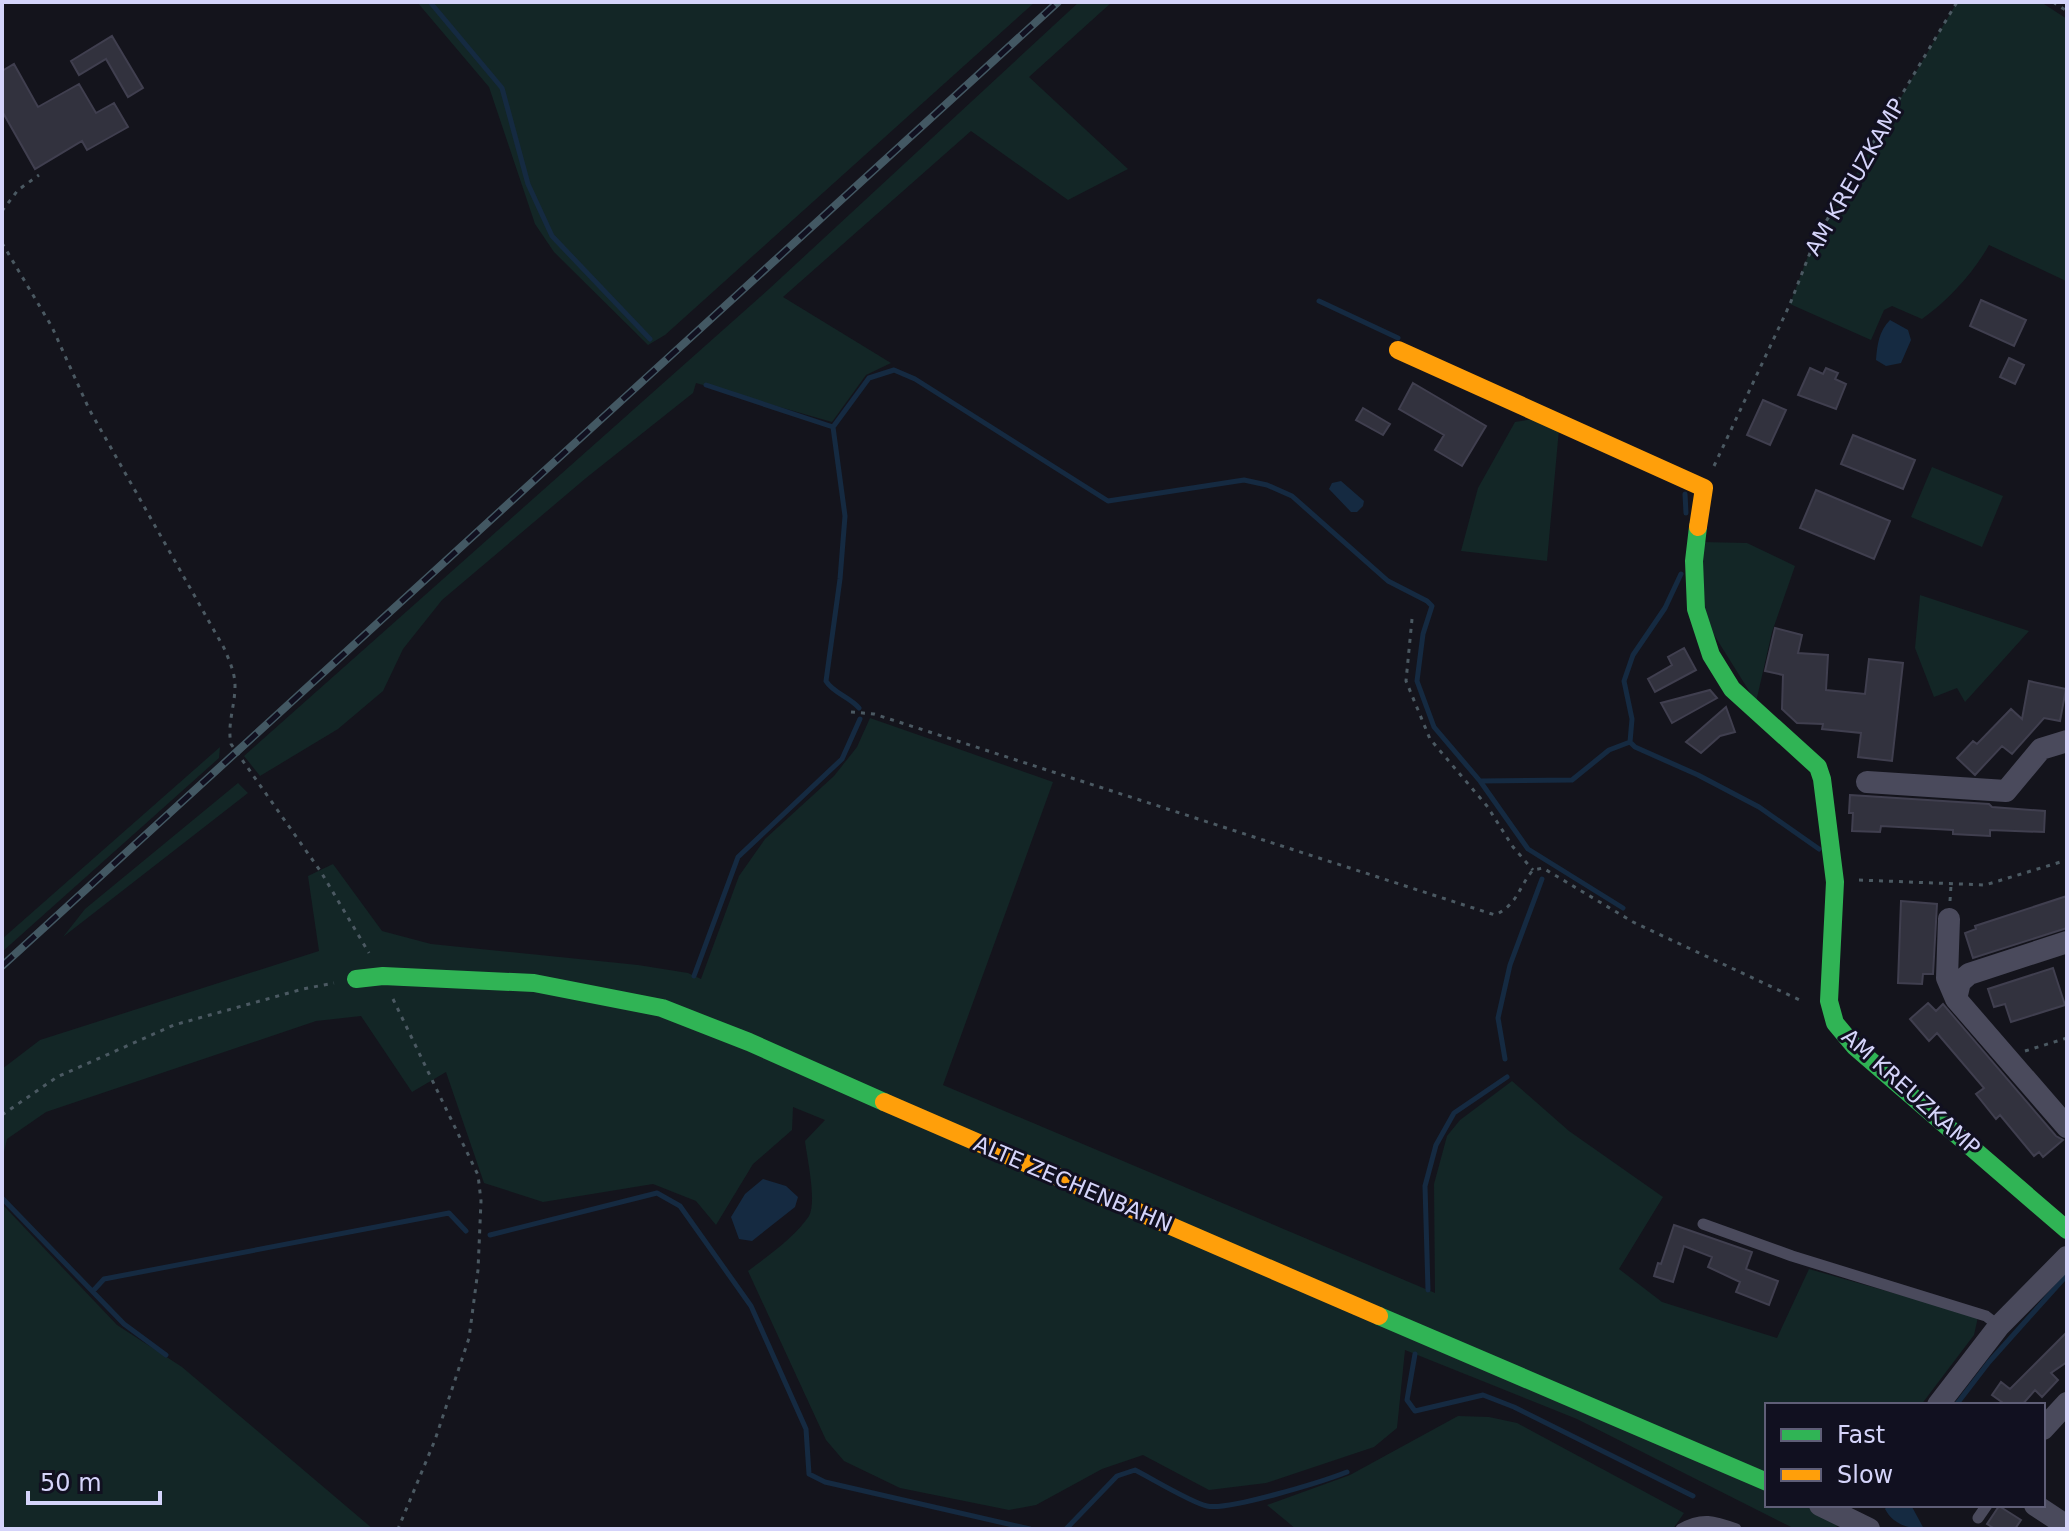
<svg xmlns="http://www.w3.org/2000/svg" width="2069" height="1531" font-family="'DejaVu Sans',sans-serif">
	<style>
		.green { fill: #132626 }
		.water { fill: #152a41 }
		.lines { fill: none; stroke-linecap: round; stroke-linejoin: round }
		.stream { stroke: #152a41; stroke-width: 5 }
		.building { fill: #32323e; stroke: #403f4f; stroke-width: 2 }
		.path { stroke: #4b5962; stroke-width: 3; stroke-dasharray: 4 6; stroke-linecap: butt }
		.lane { stroke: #4a4a5c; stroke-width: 11 }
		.street { stroke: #4a4a5c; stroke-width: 22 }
		.fast { stroke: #30b455; stroke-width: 18 }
		.slow { stroke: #ff9f0a; stroke-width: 18 }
		.rail-casing { stroke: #435863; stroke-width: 8 }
		.rail { stroke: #111020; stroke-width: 5; stroke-dasharray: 15; stroke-linecap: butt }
		.labels { text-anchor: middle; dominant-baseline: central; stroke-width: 6; stroke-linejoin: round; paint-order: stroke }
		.street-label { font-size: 22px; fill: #d5d4fa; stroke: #111020 }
	</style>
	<rect width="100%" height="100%" fill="#14141c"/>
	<!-- green -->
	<path class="green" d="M417,2H1035L665,335L648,345L554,252L535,224L489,87Z
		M1079,2H1112L1029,77L1128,169L1068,200L971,131L783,297L891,363L866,375L832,422L696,383L693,393L586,478L442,600L403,649L383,691L338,729L260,776L244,756L769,289Z
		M1957,2H2041L2067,19V278L2066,281L1989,245C1974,272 1948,301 1922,319L1892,306L1884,310L1871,340L1790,304L1808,256Z
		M1533,419L1559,429L1547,561L1461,551L1478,488L1515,422Z
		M1932,467L2003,496L1982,547L1911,517Z
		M1701,542L1747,543L1795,566L1772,632L1756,702L1706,622Z
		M1920,595L2029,631L1965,702L1957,688L1934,697L1915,648Z
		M870,718L1053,782L943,1085L1435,1293L1434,1184L1447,1136L1460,1120L1512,1081L1569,1131L1663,1197L1619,1269L1662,1302L1777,1338L1809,1269L1978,1317L1974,1335L1921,1405H1767V1505H1849L1835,1529H1795L1577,1419L1405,1350L1397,1428L1374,1447L1266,1483L1209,1490L1143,1455L1102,1469L1036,1505L1009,1510L900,1488L844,1461L826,1440L748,1271C767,1257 796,1236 809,1216C817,1201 807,1158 805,1141L825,1120L793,1107L792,1130L753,1164L716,1225L696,1201L653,1184L543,1202L484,1183L446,1072L412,1092L361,1016L316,1021L46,1112L7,1139L2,1161V1069L40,1040L319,951L308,876L333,864L382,931L431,944L638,965L688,973L701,979L739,876L765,839L834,776L857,747Z
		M220,747L219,758L2,952V939Z
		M238,783L248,793L63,937L85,909Z
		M2,1204L117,1325L182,1367L373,1529H2Z
		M1458,1416L1489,1417L1517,1423L1684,1513L1673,1529H1296L1267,1505L1350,1475Z"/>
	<!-- water -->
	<path class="water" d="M1890,320L1908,330L1911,340L1901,363L1886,366L1876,360C1877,345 1879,331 1890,320Z
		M1341,481L1364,501L1363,506L1357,512H1351L1329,489L1332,483Z
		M763,1179L786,1186L798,1197L795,1207L752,1241L739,1239L731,1217L745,1194Z
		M1888,1505H1911L1924,1529C1908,1529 1893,1524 1885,1509Z"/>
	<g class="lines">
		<!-- stream -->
		<path class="stream" d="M430,2L502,88L528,184L552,236L650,339
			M1319,301L1398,338
			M706,385L833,427L845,516L840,579L826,681C833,693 850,697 859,708
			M833,427L869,378L894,370L915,379L1108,501L1244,480L1267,485L1292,496L1388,581L1427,601L1432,606L1423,634L1417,681L1434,727L1480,781L1528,849L1623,908
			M1685,494L1686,513
			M1681,574L1665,608L1633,655L1624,681L1632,719L1630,742L1635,747L1698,775L1759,807L1819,849
			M1481,781L1572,780L1609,750L1630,742
			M694,976L738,857L842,759L860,719
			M1505,1059L1498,1018L1510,965L1542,879
			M2,1198L124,1324L166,1355
			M490,1235L657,1193L680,1206L751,1306L806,1429L809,1474L825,1482L1030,1529
			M1428,1290L1425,1186L1436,1145L1454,1113L1507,1077
			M93,1291L104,1279L449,1213L466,1231
			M1415,1354L1407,1400L1415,1411L1483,1395L1514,1407L1693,1496
			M1956,1405L1989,1362L2067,1275
			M1066,1529L1117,1476L1135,1470C1151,1478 1192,1503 1207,1506C1228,1511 1324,1481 1347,1472"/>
	</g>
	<!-- building -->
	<path class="building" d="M112,36L143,88L128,97L106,59L79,75L71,61Z
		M14,64L38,107L79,84L96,113L114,103L128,127L87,150L82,141L35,169L2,111V71Z
		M1981,300L2026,320L2014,346L1970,326Z
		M2009,358L2024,365L2015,384L2000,377Z
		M1810,368L1823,374L1826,368L1838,373L1835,379L1846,384L1836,409L1798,395Z
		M1413,383L1486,426L1462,466L1435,450L1444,435L1399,409Z
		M1763,400L1786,410L1770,445L1747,435Z
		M1363,408L1390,424L1383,435L1356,420Z
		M1853,435L1915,460L1903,489L1841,464Z
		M1816,490L1890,521L1874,559L1800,528Z
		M1775,628L1802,635L1798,653L1828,655L1826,690L1865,694L1869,659L1903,663L1892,761L1858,757L1861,733L1822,729L1823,724L1797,723L1782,709L1783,675L1765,671Z
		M1684,648L1696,670L1655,692L1648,679L1672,665L1668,657Z
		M2029,681L2066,689L2060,721L2044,718L2012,754L2002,746L1975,775L1957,758L1973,741L1977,744L2011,709L2022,719Z
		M1710,690L1717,698L1672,723L1661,703Z
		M1726,707L1735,732L1720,736L1701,753L1686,742Z
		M1850,795L1989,804L1992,807L2045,811L2044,832L1990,830V836L1953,834V830L1881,826L1880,832L1852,831L1853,813H1849Z
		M2067,896V928L1973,958L1965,933L1976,929L1975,926Z
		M1901,901L1937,904L1933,974H1923L1922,984L1898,983Z
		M2053,968L2065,1005L2011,1022L2005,1004L1994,1007L1988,989Z
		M1928,1003L1936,1011L1943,1004L2056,1136L2063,1140L2043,1157L2039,1152L2034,1156L2000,1115L1996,1119L1976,1094L1984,1088L1937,1033L1929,1041L1910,1019Z
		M1674,1225L1752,1252L1746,1269L1778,1281L1769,1305L1736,1292L1740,1282L1708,1267L1712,1257L1684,1246L1673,1282L1654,1276L1658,1263L1661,1264Z
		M2067,1332V1362L2051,1373L2058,1380L2042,1397L2035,1390L2022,1405H2006L1992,1395L2001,1382L2010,1389Z
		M1999,1506L2021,1520L2015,1529H1995L1987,1524Z"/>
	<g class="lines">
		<!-- path -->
		<path class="path" d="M2053,2L2067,11
			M2,211L18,190L39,175
			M2,243L52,327L89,409L224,648C229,660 235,672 235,686C235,706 227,724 231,744L321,872L369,953
			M1714,466L1790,304L1815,240L1957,2
			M1412,619L1406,681L1430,739L1487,806L1513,847L1533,870
			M851,712L874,714L1495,915C1518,904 1518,888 1533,870L1543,868L1633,922L1804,1002
			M1859,880L1985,885L2067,860
			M1950,901L1951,885
			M393,999L478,1175L481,1201L478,1270L469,1338L435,1440L398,1529
			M2025,1051L2067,1038
			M2,1115L57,1077L174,1025L303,989L334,983"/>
		<!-- lane -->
		<path class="lane" d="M1703,1224L1792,1256L1986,1316L1999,1326
			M1978,1518L1987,1505
			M1681,1529C1702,1517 1714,1521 1736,1529"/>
		<!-- street -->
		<path class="street" d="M1867,782L2006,791L2041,749L2067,741
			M1949,919L1947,978L1956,999
			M2067,942L1969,974L1960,982L1956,999L2067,1127
			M1938,1405L1999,1326L2067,1257
			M2043,1429L2067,1403
			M1820,1505L1869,1529
			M2035,1505L2067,1526"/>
		<!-- fast -->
		<path class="fast" d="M1698,527L1694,561L1696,609L1711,655L1732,689L1818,767L1822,779L1835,882L1829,1001L1835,1023L1855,1047L2067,1230
			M356,979L383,976L534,983L662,1008L749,1042L884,1102
			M1379,1316L1767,1482"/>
		<!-- slow -->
		<path class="slow" d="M1398,350L1704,488L1698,527
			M884,1102L1379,1316"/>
		<!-- rail casing -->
		<g class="rail-casing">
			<path id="rail" d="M2,966L1058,2"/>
		</g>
		<!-- rail -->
		<use href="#rail" class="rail"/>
	</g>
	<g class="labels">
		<!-- street labels -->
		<g class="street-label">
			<text transform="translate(1855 177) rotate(-60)">AM KREUZKAMP</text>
			<text transform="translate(1911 1092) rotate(42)">AM KREUZKAMP</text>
			<text transform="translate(1073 1184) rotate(23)">ALTE ZECHENBAHN</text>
		</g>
	</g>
	<!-- border -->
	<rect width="2069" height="1531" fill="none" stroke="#d5d4fa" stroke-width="8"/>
	<!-- legend -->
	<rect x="1765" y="1403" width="280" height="104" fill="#111020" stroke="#5f5e77" stroke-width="2"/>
	<rect x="1781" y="1429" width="40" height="12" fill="#30b455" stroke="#5f5e77" stroke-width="2"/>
	<text x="1837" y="1443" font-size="24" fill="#d5d4fa">Fast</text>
	<rect x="1781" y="1469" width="40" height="12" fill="#ff9f0a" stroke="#5f5e77" stroke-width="2"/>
	<text x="1837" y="1483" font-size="24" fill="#d5d4fa">Slow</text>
	<!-- scale -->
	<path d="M28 1491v12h132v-12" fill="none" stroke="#d5d4fa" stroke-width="4"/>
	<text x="40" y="1491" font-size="24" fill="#d5d4fa" stroke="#111020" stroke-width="6" paint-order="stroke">50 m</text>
</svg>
